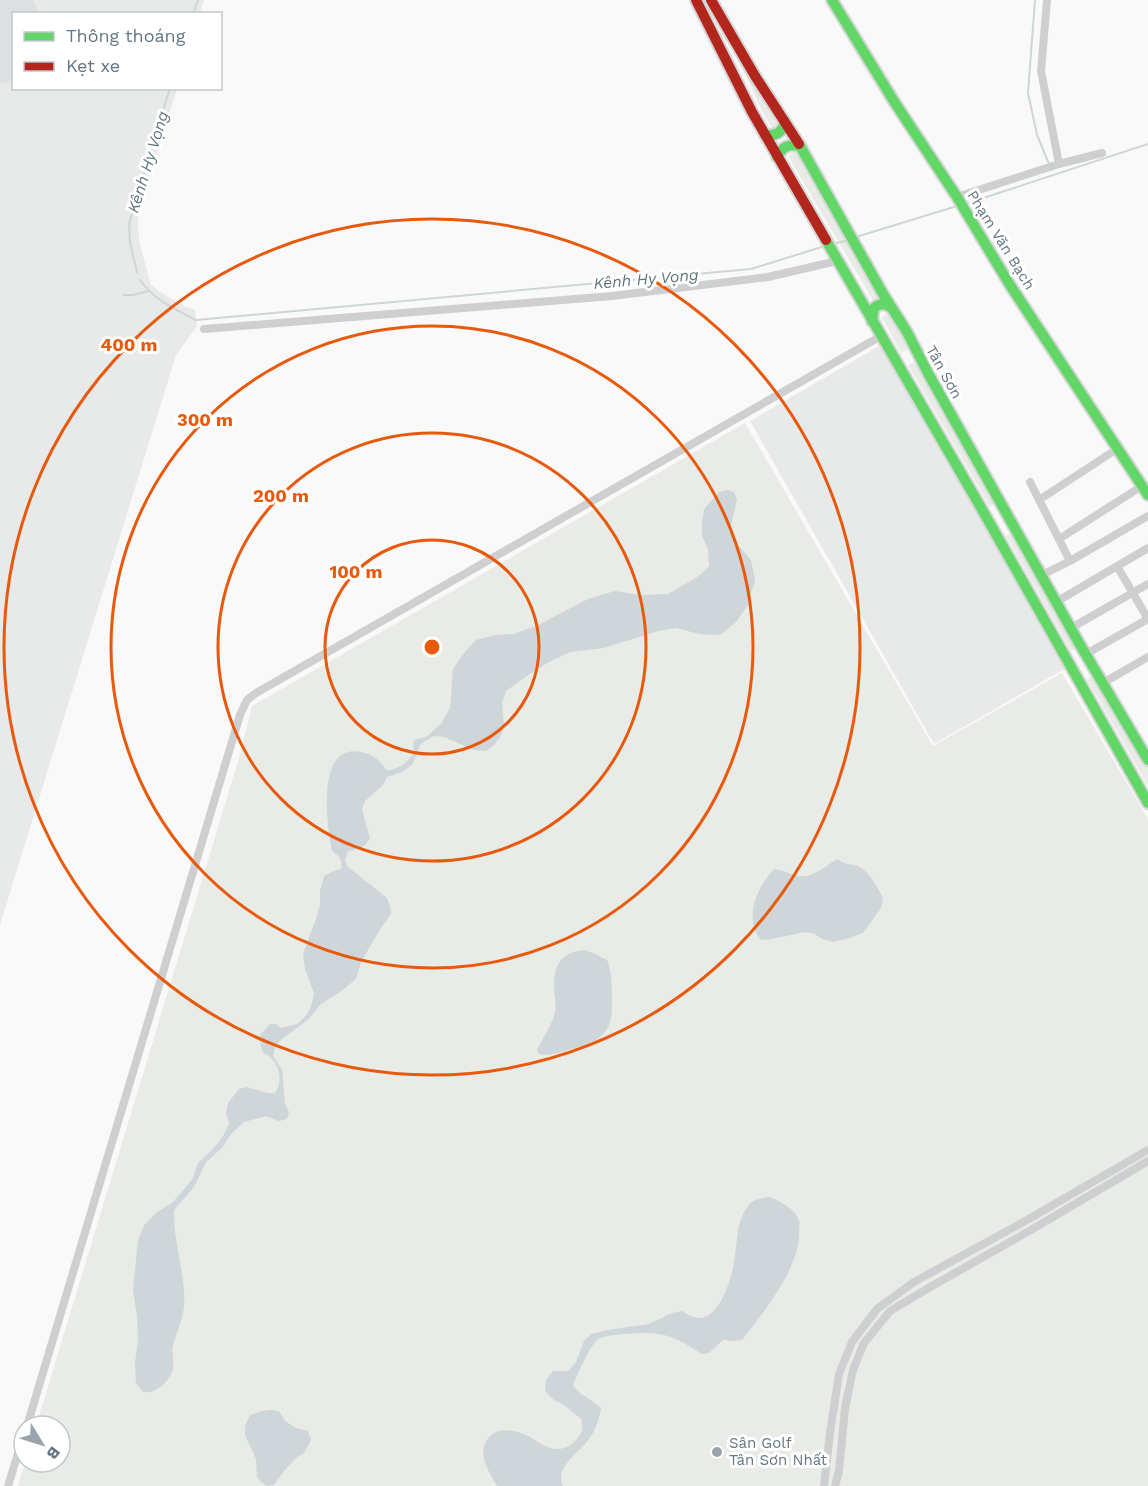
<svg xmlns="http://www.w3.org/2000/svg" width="1148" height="1486" font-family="'Work Sans',sans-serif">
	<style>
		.built { fill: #e8e9e9 }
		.green { fill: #e8ebe6 }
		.water { fill: #ced6d9 }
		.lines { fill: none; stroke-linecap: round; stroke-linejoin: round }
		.stream { stroke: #ced6d9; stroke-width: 2 }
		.runway { stroke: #dedfe0; stroke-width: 48 }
		.fast-casing { stroke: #d5d6d7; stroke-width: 14 }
		.jam-casing { stroke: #d5d6d7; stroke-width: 14 }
		.street { stroke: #cecfd0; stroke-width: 8 }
		.fast { stroke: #63d668; stroke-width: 10 }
		.jam { stroke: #b3261e; stroke-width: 10 }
		.ring { fill: none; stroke: #e8590c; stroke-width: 3 }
		.poi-dot { fill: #99a4ac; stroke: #fff; stroke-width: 2 }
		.labels { text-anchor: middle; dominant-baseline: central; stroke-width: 6; stroke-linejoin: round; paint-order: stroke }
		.street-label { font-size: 15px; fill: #657683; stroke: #fff }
		.poi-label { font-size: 15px; fill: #657683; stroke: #fff; text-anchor: start }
		.water-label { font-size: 16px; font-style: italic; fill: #60757c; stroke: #fff }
		.centre { fill: #e8590c; stroke: #fff; stroke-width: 3 }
		.ring-label { font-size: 18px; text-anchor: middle; font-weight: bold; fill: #e8590c; stroke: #fff; stroke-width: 6; stroke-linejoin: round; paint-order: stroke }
	</style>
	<rect width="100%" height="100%" fill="#f9f9f9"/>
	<!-- built -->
	<path class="built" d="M0,0H204L200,13L14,14V88L177,89L138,215V229L140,245L151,285L168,297L186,307L195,310L197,326L176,355L0,925Z
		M881,345L1066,668L934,744L750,421Z"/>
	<!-- green -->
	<path class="green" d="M722,23L784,122L772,129L763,113Z
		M799,149L884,296L874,302L788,156Z
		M892,311L912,346L901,353L882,317Z
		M919,359L1000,500L990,507L908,365Z
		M745,423L933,746L1062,673L1148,819V1486H18L25,1462H60V1426H36L239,758L252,706Z
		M1016,530L1081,645L1071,651L1006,536Z
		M1097,673L1148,760V786L1087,679Z"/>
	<!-- water -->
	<path class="water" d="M728,490L734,492L737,500L730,530L737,544L751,560L755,580L748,605L736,622L720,635L699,634L676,628L658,631L604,648L570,652L551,661L534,671L506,691L502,703L504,726L501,736L494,745L486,751L474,750L444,737L433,736L420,745L413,764L402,772L387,777L383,785L365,801L362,810L370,838C366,848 358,849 348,851L345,860L347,866L387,898L390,906L391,914L379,931L361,962L356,979L343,990L321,1004L309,1019L282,1039L275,1047L273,1056L282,1070L285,1103L289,1112L287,1119L279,1121L266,1116L244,1122L231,1134L222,1148L206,1162L194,1187L174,1210C173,1242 186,1274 184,1306C183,1320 176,1333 173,1346C171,1354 175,1362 173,1369C169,1382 156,1394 143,1392L136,1383L135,1362L138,1342L137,1316L133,1290L138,1240L145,1224L157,1212L172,1203L186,1187L193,1178L198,1163L213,1149L223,1136L229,1124L226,1113L228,1103L239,1089L247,1087L267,1093H275C283,1082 280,1065 269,1056C264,1052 265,1056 262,1050C260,1045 260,1040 260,1035L270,1024H276L281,1028L297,1024L303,1019L308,1013L312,1003L314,993L305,969L303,954L316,919L320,905V891L324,876L334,871L341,869C343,859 339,856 332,851C327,826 315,742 361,752C372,754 381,760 386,770C397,771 408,762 414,753L413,744L414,740L426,737L441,724L450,708L453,669L464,653L476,640L495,635L514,634L538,625L588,599L615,591L641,595L668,594L699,576L709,566L708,549L702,536V521L704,509L719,492Z
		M838,859C846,866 852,863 860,867C870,873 878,888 883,898L881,908L863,933L846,939L834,942L822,939L815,934L805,932L772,939L761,940C743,917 757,888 774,869C783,870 789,874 798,876C813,879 825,865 838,859Z
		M584,950L593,953L607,960C612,972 611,981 612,992C612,1007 614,1025 601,1036C594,1043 581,1046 571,1049C561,1052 550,1056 539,1054L537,1050C543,1037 552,1025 555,1012C557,1004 554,996 554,988C554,966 559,953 584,950Z
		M770,1197C781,1202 794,1208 799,1220C800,1224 799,1230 799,1234C799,1269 763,1313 742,1340L733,1341L723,1340L709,1353L702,1354C671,1334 661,1331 624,1334C616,1335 603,1335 597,1340C589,1347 578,1374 573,1385C580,1396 592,1399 601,1408C599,1420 596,1429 589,1439C579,1453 554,1467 563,1486H497C490,1474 478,1456 486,1442C494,1426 514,1429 528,1436C538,1441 545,1449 558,1449C570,1449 577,1440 583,1430L581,1419L564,1405L554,1400L545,1391L546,1380L553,1371H568L576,1362L584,1341L591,1334L608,1330L649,1324L672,1313L682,1311C687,1314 693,1318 699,1318C720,1318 731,1279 734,1263C738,1243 735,1221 749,1205C754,1199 762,1198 770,1197Z
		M272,1410L279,1411L285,1421L296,1428L308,1431L311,1440L304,1453L297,1457L284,1471L274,1485L267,1486L261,1482L257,1477L256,1459L245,1435V1426L250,1415L262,1411Z"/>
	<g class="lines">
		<!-- stream -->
		<path class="stream" d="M1035,0L1028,93L1037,135L1049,164
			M193,14L198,0
			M965,204L1148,144
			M856,237L957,206
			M833,244L848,240
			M137,272L130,243L129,224L170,88
			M140,280C154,300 175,309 196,320L751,269L825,246
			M124,295H133L148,291"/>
		<!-- runway -->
		<path class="runway" d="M0,59L14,15"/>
		<!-- fast casing -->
		<g class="fast-casing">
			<path id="fast" d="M832,0L895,103L957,197L1010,285L1148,495
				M765,135C776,136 782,133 785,122
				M799,144L883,294L907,332L929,375L1079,643L1148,760
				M777,157C783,146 788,144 800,146
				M826,240L980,506L1148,803
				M872,321L874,308C881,302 885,304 892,308"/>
		</g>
		<!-- jam casing -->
		<g class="jam-casing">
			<path id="jam" d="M696,0L752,112L826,240
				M711,0L755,76L799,144"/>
		</g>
		<!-- street -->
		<path class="street" d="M1047,0L1041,71L1059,164
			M957,197L1059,164L1102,153
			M204,329L612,296L768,277L837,261
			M1030,482L1070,561
			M1039,500L1117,449
			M1059,539L1142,486
			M1117,566L1148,619
			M1042,575L1070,561L1148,516
			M1056,602L1148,548
			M1071,628L1148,584
			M1086,654L1148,619
			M1103,683L1148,657
			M27,1426L240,715L247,700L256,693L881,336
			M8,1486L24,1434
			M824,1486L830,1433L839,1374L852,1342L877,1309L914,1282L1027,1220L1148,1150
			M835,1486L839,1471L845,1408L853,1370L864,1343L890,1311L932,1286L1031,1230L1148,1161"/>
		<!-- fast -->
		<use href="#fast" class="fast"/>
		<!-- jam -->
		<use href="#jam" class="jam"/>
	</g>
	<!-- distance rings -->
	<g class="ring">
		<circle cx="432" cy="647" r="107"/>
		<circle cx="432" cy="647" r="214"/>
		<circle cx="432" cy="647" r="321"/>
		<circle cx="432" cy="647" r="428"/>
	</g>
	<!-- markers -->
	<circle class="poi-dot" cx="717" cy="1452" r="6"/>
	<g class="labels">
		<!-- street labels -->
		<g class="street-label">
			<text transform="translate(1001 240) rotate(58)">Phạm Văn Bạch</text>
			<text transform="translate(944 372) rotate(61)">Tân Sơn</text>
		</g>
		<!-- poi labels -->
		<g class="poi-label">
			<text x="729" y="1443">Sân Golf<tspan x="729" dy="17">Tân Sơn Nhất</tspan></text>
		</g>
		<!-- water labels -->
		<g class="water-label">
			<text transform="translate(148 162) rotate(-73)">Kênh Hy Vọng</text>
			<text transform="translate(646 279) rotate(-5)">Kênh Hy Vọng</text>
		</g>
	</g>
	<circle cx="432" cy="647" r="9" class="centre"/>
	<g class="ring-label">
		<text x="129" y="351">400 m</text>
		<text x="205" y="426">300 m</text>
		<text x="281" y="502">200 m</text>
		<text x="356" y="578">100 m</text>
	</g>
	<!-- legend -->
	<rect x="12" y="12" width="210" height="78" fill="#ffffff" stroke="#c1c8cd" stroke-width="1.5"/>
	<rect x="24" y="32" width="30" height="9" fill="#63d668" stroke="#c1c8cd" stroke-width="1.5"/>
	<text x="66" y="42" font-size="18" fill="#657683">Thông thoáng</text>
	<rect x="24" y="62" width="30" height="9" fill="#b3261e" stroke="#c1c8cd" stroke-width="1.5"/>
	<text x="66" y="72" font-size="18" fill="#657683">Kẹt xe</text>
	<!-- north arrow -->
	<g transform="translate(42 1444) rotate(128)"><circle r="28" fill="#ffffff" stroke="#c1c8cd" stroke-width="1.5"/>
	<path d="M0-4.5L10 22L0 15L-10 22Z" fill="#99a4ac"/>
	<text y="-9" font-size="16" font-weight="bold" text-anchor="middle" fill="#657683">B</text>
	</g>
</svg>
